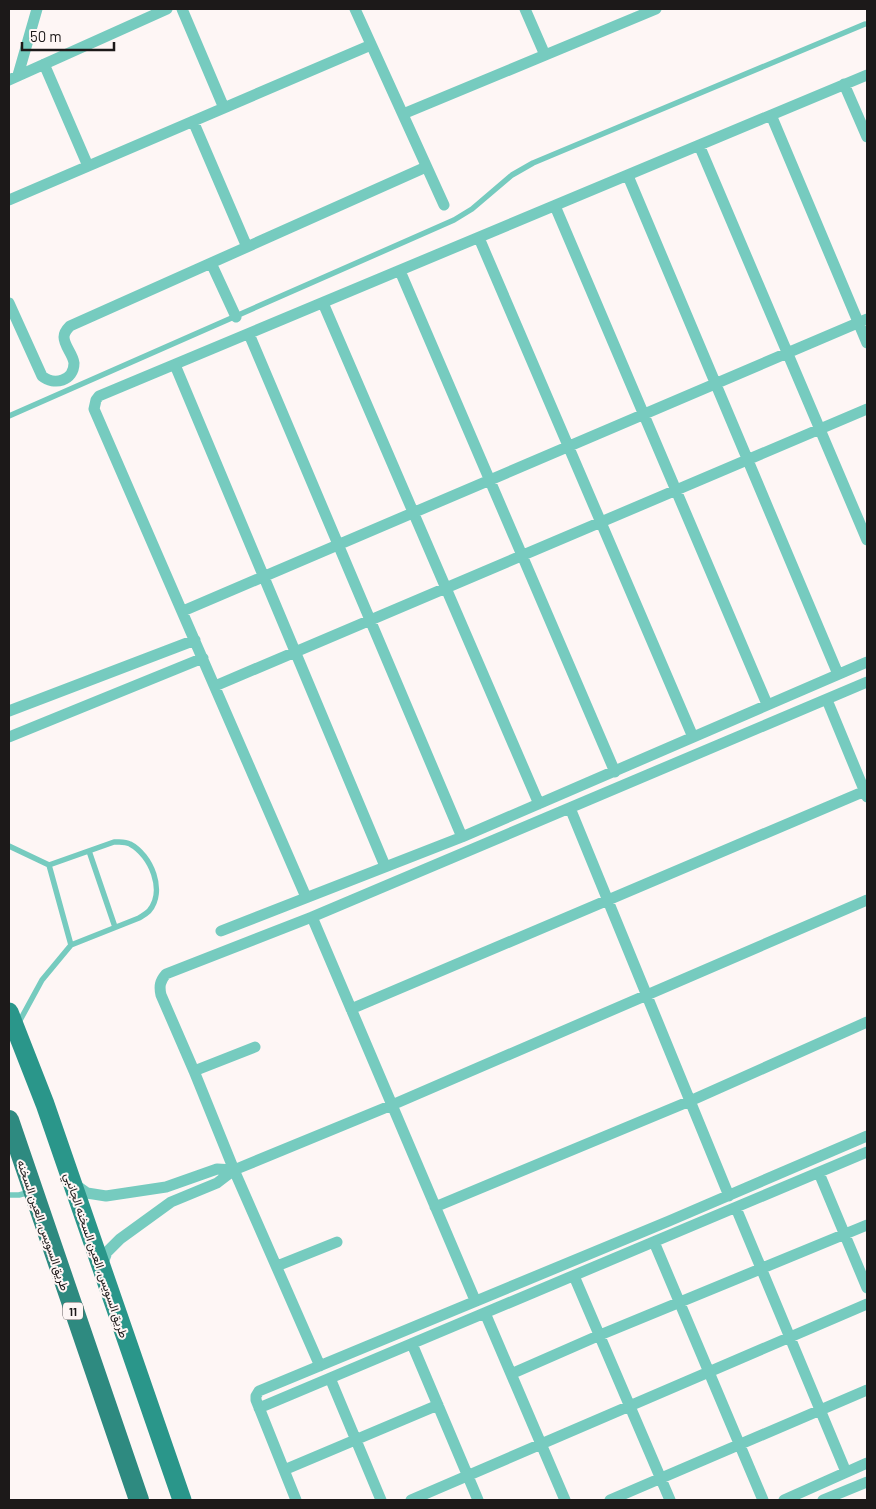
<svg xmlns="http://www.w3.org/2000/svg" width="876" height="1509" font-family="Barlow,Vazirmatn,sans-serif">
	<style>
		.lines { fill: none; stroke-linecap: round; stroke-linejoin: round }
		.service { stroke: #76cbbf; stroke-width: 5.5 }
		.minor { stroke: #76cbbf; stroke-width: 11 }
		.primary { stroke: #2a968a; stroke-width: 19 }
		.trunk { stroke: #2e8a80; stroke-width: 20 }
		.labels { text-anchor: middle; dominant-baseline: central; stroke-width: 4; stroke-linejoin: round; paint-order: stroke }
		.shield { fill: #fef6f5; stroke: #605b5b; stroke-width: 1 }
		.shield-label { font-size: 11px; font-weight: bold; fill: #1c1919 }
		.street-label { font-size: 12px; fill: #1c1919; stroke: #fef6f5 }
	</style>
	<rect width="100%" height="100%" fill="#fef6f5"/>
	<g class="lines">
		<!-- service -->
		<path class="service" d="M9,416L454,220L472,209L512,175L533,163L865,24
			M9,846L49,865L71,945L42,980L18,1024
			M89,851L115,927
			M49,865L114,842C119,842 125,841 130,844C151,855 166,891 149,911C146,914 142,916 139,918L71,945
			M9,1195H19L30,1192"/>
		<!-- minor -->
		<path class="minor" d="M182,9L224,108
			M355,9L444,205
			M525,9L545,55
			M44,64L88,166
			M18,75L37,9
			M9,80L167,9
			M844,84L867,137
			M403,114L656,9
			M771,115L867,343
			M193,121L247,247
			M699,145L867,540
			M628,176L838,674
			M9,200L371,45
			M555,206L767,704
			M479,238L693,737
			M211,263L236,317
			M400,271L615,772
			M9,303L42,376C54,386 74,381 74,363C73,354 64,346 64,337C64,332 67,329 70,326L426,167
			M323,303L539,804
			M249,334L462,837
			M175,365L385,866
			M183,611L867,319
			M215,686L867,409
			M827,700L867,797
			M9,711L195,640
			M9,737L203,658
			M570,808L729,1196
			M306,897L94,409L96,400L99,396L867,75
			M312,917L475,1300
			M221,931L462,837L867,662
			M351,1009L865,791
			M194,1071L255,1047
			M819,1173L867,1288
			M73,1183L87,1193L106,1196L166,1187L217,1169L234,1170
			M435,1207L690,1101L867,1022
			M736,1208L846,1472
			M654,1242L763,1500
			M102,1266L107,1252L120,1239L171,1202L217,1183L234,1170L392,1105L867,900
			M277,1266L337,1242
			M574,1276L670,1500
			M485,1313L565,1500
			M412,1344L478,1500
			M320,1366L234,1170L194,1071L161,995C159,986 160,981 166,974L312,917L867,682
			M511,1374L600,1335L867,1225
			M330,1378L381,1500
			M259,1408L867,1152
			M284,1470L438,1405
			M296,1500L256,1400V1396L259,1391L669,1221L867,1136
			M411,1500L867,1304
			M610,1500L867,1390
			M784,1500L867,1463
			M823,1500L867,1482"/>
		<!-- primary -->
		<path class="primary" d="M9,1012L45,1104L182,1500"/>
		<!-- trunk -->
		<path class="trunk" d="M9,1120L139,1500"/>
	</g>
	<g class="labels">
		<!-- shield labels -->
		<rect class="shield" x="63" y="1302.5" width="20" height="17" rx="4"/>
		<g class="shield-label">
			<text x="73" y="1311">11</text>
		</g>
		<!-- street labels -->
		<g class="street-label">
			<text transform="translate(44 1225) rotate(71)">طريق السويس, العين السخنه</text>
			<text transform="translate(97 1255) rotate(71)">طريق السويس, العين السخنه الجانبي</text>
		</g>
	</g>
	<!-- border -->
	<rect width="876" height="1509" fill="none" stroke="#1c1919" stroke-width="20"/>
	<!-- scale -->
	<path d="M22 42v8h92v-8" fill="none" stroke="#1c1919" stroke-width="2.5"/>
	<text x="30" y="42" font-size="15" fill="#1c1919" stroke="#fef6f5" stroke-width="4" paint-order="stroke">50 m</text>
</svg>
